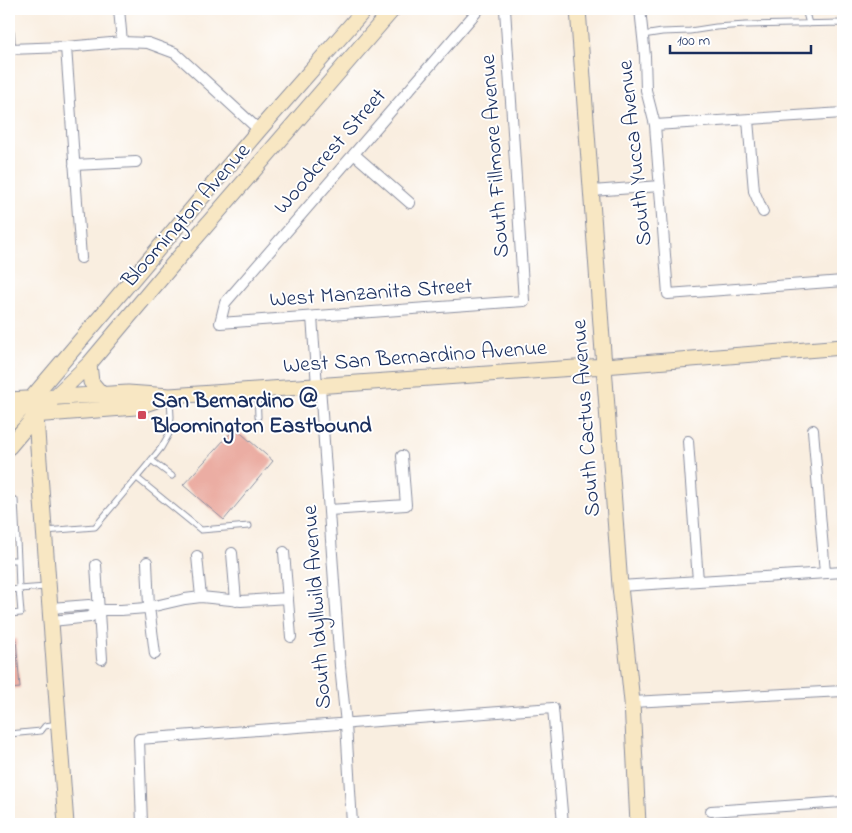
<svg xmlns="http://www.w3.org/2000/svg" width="852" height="833" font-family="'Indie Flower',sans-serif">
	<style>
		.building { fill: #ebada3 }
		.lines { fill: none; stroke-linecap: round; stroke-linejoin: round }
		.lane-casing { stroke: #8a8e9f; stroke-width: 7 }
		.street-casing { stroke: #8a8e9f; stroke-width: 12 }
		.secondary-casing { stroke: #8a8e9f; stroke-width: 17 }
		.lane { stroke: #fff; stroke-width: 5 }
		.street { stroke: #fff; stroke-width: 10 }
		.secondary { stroke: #f8e7c3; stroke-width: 15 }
		.poi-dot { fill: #d1495b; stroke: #fff; stroke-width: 2 }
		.labels { text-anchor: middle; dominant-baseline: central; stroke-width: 4; stroke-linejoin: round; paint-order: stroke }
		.street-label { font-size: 22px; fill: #1b2f5e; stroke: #fff }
		.poi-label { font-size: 22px; font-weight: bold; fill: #1b2f5e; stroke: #fff; text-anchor: start }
	</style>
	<rect width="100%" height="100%" fill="#fff"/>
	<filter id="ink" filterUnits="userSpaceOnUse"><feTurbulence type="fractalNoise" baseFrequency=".02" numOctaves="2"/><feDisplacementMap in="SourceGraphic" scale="10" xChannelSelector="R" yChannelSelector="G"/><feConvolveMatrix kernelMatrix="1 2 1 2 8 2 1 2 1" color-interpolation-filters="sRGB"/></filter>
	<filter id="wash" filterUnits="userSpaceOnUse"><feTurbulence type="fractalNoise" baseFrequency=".0096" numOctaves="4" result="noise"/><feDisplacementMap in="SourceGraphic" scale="20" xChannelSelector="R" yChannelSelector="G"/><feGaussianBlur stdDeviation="1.12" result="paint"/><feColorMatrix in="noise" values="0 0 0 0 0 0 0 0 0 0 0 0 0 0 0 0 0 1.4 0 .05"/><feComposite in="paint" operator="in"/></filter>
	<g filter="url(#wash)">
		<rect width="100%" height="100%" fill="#f9eee0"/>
		<g id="blocks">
			<!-- building -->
			<path class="building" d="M235,428L273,461L224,520L183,485Z
				M16,639L20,688L9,689V640Z"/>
		</g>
	</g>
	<g filter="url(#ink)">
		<use href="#blocks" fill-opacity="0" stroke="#8a8e9f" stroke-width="1"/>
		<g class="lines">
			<!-- lane casing -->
			<g class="lane-casing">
				<path id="lane" d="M805,9L809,24
					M643,35L662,32L690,31L716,27L746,25L842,23L843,26
					M257,391L258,417
					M151,460L172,476
					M137,478L201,530L249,526
					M9,507L15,500L18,560
					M45,531L95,527L144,469L161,448L169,434L171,417L170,399
					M9,560H18L19,589L46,587
					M9,590L19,589L21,613L9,614
					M9,734L41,731L45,726L58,724"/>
			</g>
			<!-- street casing -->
			<g class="street-casing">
				<path id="street" d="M119,9L122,42
					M479,9L225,303L220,323L524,301L505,9
					M640,9L645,56L646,90L655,125L668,294L843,281
					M9,34L10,49
					M66,47L81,258
					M9,49L66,47L122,42L148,43L175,53L259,130
					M748,120L754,191L763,212
					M655,125L843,113
					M354,154L410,203
					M74,165L136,162
					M592,191L660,186
					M312,317L317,386
					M320,386L340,666L346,724L352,824
					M813,430L825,573
					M688,441L698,581
					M329,510L406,505L402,456
					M284,552L291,637
					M232,553L236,601
					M197,556L201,597
					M147,562L149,607L155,654
					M96,565L102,659
					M620,586L843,572
					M51,608L89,605L99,610H121L146,608L185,599L201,597L241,601L288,598
					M52,621L90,617L99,610
					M632,702L843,691
					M711,811L843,802
					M142,824L139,739L553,708L563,824"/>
			</g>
			<!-- secondary casing -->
			<g class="secondary-casing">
				<path id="secondary" d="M578,9L620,586L632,702L638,824
					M89,364L91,382L102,395
					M9,400L128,393L170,396L604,366L843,347
					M34,410L36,415L38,447L66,824
					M33,415L136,407L163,398
					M9,422L30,400L259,130L365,9
					M9,447L36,415L89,364L168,270L393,9"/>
			</g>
			<!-- lane -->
			<use href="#lane" class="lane"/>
			<!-- street -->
			<use href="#street" class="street"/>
			<!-- secondary -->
			<use href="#secondary" class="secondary"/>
		</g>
	</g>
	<!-- markers -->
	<rect class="poi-dot" x="137" y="410" width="10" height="10" rx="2.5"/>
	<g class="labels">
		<!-- street labels -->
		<g class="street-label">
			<text transform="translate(331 152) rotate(-49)">Woodcrest Street</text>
			<text transform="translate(636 153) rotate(-96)">South Yucca Avenue</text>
			<text transform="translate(496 156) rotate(-94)">South Fillmore Avenue</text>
			<text transform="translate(187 216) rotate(-49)">Bloomington Avenue</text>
			<text transform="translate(371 294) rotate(-4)">West Manzanita Street</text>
			<text transform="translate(415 358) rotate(-4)">West San Bernardino Avenue</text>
			<text transform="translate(587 418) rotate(-94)">South Cactus Avenue</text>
			<text transform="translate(318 607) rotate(-94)">South Idyllwild Avenue</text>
		</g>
		<!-- poi labels -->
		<g class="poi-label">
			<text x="152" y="402">San Bernardino @<tspan x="152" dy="25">Bloomington Eastbound</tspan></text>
		</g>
	</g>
	<!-- margin -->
	<rect width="852" height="833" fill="none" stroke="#fff" stroke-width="30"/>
	<!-- scale -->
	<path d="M670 45v8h141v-8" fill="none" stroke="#1b2f5e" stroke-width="2.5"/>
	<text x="677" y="45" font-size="15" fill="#1b2f5e" stroke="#ffffff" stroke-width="4" paint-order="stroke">100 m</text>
</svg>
